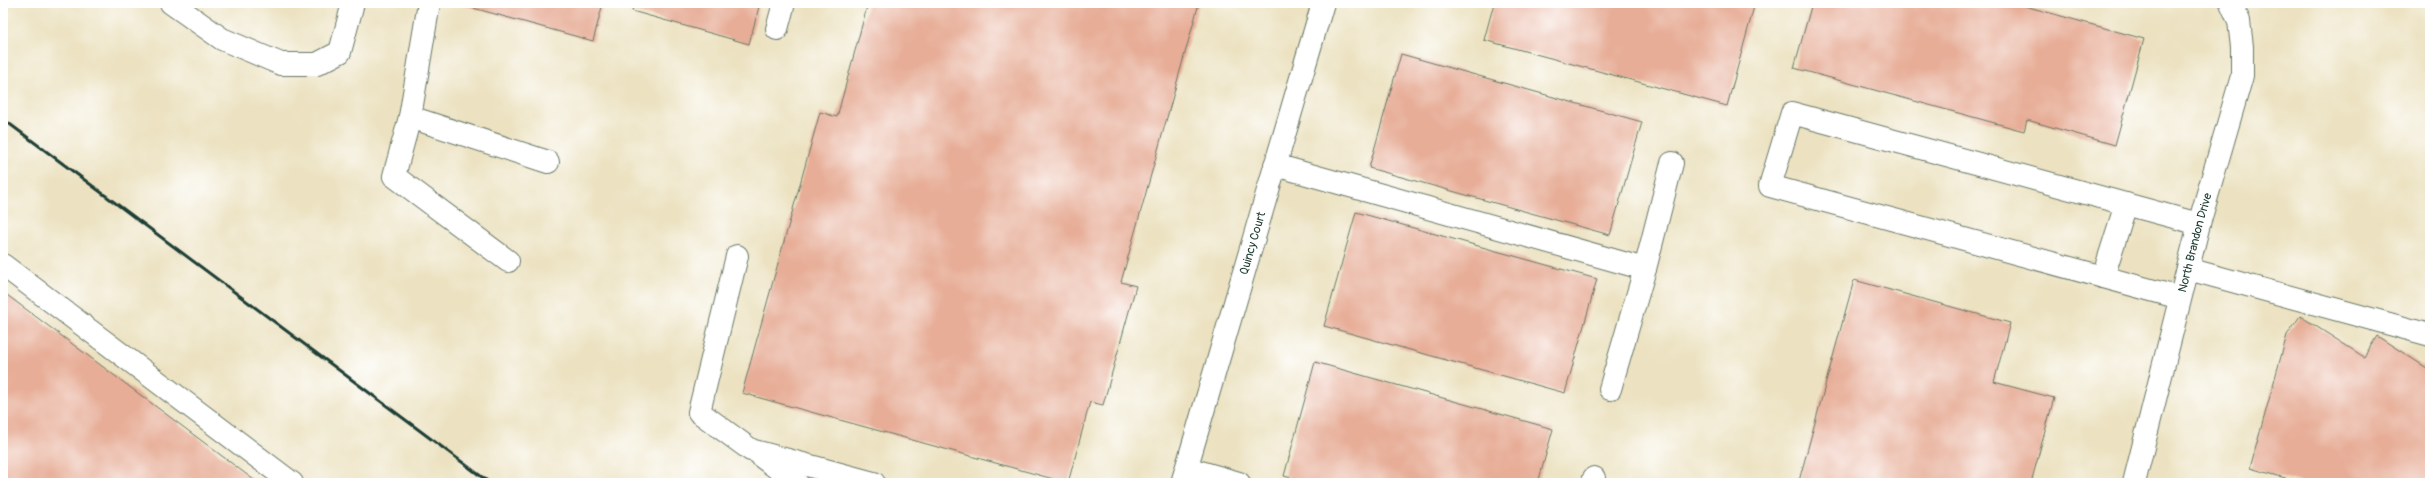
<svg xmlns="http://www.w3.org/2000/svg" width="2433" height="486" font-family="Pangolin,sans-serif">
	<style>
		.building { fill: #e7ad97 }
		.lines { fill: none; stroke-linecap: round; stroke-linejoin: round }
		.minor-casing { stroke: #677765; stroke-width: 24 }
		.minor { stroke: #fff; stroke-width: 22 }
		.rail { stroke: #1f3d34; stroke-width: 3 }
		.labels { text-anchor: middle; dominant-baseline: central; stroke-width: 3; stroke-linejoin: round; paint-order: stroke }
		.street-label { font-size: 12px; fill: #1f3d34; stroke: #fff }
	</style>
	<rect width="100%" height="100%" fill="#fff"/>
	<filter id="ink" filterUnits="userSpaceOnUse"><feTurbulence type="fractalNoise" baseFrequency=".025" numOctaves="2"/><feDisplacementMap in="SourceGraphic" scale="8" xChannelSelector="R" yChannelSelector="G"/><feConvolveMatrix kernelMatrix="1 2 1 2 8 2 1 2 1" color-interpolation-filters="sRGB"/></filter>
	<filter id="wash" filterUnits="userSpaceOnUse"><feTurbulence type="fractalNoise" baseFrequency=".012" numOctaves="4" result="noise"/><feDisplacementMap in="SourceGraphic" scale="16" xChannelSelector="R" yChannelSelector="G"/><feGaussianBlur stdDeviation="0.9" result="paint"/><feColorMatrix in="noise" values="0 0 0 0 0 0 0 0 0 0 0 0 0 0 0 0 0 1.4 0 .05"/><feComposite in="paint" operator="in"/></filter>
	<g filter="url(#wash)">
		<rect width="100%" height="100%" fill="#ece2c1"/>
		<g id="blocks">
			<!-- building -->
			<path class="building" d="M455,3H603L593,41Z
				M634,3H760L749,44L632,11Z
				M868,3H1199L1121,282L1136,286L1103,405L1090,402L1068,483L742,393L820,112L837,117Z
				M1494,3H1755L1727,106L1484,40Z
				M1812,3H2014L2144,39L2115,145L2027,120L2024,131L1794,68Z
				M1401,54L1642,122L1610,235L1369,168Z
				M1356,212L1597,279L1565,393L1324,326Z
				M1854,280L2010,323L1994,382L2054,398L2031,483H1806L1799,481Z
				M3,292L258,483H3Z
				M2300,316L2364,357L2377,336L2430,370V483H2303L2250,468L2287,335Z
				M1315,362L1553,429L1538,483H1309L1284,476Z"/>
		</g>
	</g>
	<g filter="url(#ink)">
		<use href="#blocks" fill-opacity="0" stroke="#677765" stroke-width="1"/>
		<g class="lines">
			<!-- minor casing -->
			<g class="minor-casing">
				<g id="minor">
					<path d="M171,3L222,39L281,64H317L340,52L353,3"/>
					<path d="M429,3L410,117L394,176L508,261"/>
					<path d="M777,29L784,3"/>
					<path d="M410,117L548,162"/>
					<path d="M1275,165L1645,269"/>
					<path d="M737,256L699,412L751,450L874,483"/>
					<path d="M3,265L292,483"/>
					<path d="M2188,269L2430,335"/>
					<path d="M2103,277L2126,204"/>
					<path d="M2180,298L1770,186L1792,113L2199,224"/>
					<path d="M1610,389L1645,269L1672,163"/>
					<path d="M762,457L797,483"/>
					<path d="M1187,468L1239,483"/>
					<path id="s1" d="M1182,483L1323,3"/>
					<path d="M1593,483L1594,478"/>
					<path id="s2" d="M2134,483L2199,224L2242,76V47L2239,21L2231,3"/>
				</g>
			</g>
			<!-- minor -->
			<use href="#minor" class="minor"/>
			<!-- rail -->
			<path class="rail" d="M3,119L490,483"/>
		</g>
	</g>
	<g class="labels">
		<!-- street labels -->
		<g class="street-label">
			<text stroke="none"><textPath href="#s1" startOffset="250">Quincy Court</textPath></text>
			<text stroke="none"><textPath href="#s2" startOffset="248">North Brandon Drive</textPath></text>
		</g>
	</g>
	<!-- margin -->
	<rect width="2433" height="486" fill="none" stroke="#fff" stroke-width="16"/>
</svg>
